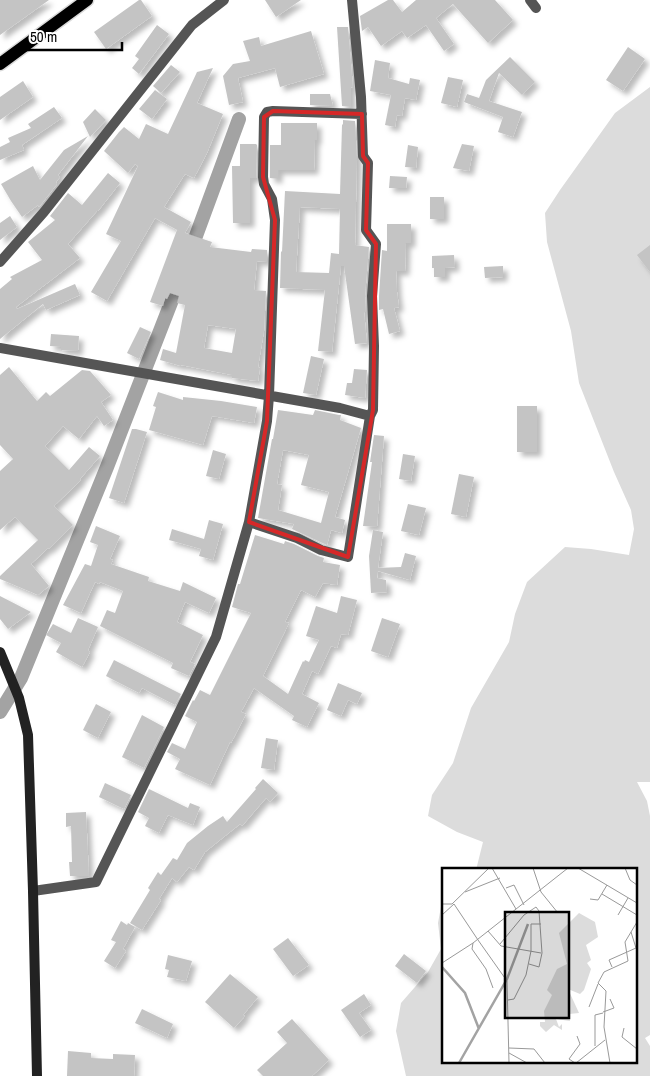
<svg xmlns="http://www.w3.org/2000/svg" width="650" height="1076" font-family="'Archivo Narrow',sans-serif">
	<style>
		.green { fill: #dcdcdc }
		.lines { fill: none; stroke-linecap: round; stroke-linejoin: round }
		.canal { stroke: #a3a3a3; stroke-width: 14 }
		.building { fill: #c4c4c4; fill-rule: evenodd; filter: url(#shadow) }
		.primary-casing { stroke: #dbdbdb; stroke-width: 15 }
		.street { stroke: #555; stroke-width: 10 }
		.secondary { stroke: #222; stroke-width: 10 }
		.primary { stroke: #000; stroke-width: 12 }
		.marked { fill: none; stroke: #d62828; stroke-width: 4; stroke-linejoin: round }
		.inset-river { fill: none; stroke: #a3a3a3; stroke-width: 2.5 }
		.inset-road { fill: none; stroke: #999; stroke-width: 1 }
		.view { fill: #000; fill-opacity: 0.15; stroke: #000; stroke-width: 2.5 }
		.inset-edge { fill: none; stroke: #000; stroke-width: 2.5 }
	</style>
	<defs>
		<filter id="shadow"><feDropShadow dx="4.5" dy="4.5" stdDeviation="2.5" flood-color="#0004"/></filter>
	</defs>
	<rect width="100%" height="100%" fill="#fff"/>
	<!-- green -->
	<path class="green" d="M650,87V782H637L647,801L650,816V1035L645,1038L650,1046V1076H406L396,1031L401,1003L428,972L441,949L438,923L444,890V1062H636V870H476L483,842L457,832L428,816L432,795L453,763L471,708L509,642L515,614L527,582L565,547L591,549L629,555L634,529L631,510L614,472L579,383L571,331L547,242L545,213L560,190L615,113Z"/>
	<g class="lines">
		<!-- canal -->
		<path class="canal" d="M189,255L239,119
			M0,712L21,678L107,467L181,277"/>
	</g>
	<!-- building -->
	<path class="building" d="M0,0H49L0,35Z
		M139,0H141L152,16L106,49L94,32Z
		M265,0H301L276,17Z
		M388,0H393L402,12L416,0H495L513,20L488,43L453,4L436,18L454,44L444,51L426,25L407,38L402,31L381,46L368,27L362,31L360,16Z
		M157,25L169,34L139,74L132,68L139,59L135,56Z
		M337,27H348L353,88L351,87V107L342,106Z
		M311,31L324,74L280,87L275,68L238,78L243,102L229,105L223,76L233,64L250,61L243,41L259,37L261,46Z
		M628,47L645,59L623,91L606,80Z
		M510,57L535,82L522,95L499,73L489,101L522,112L513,137L498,132L503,117L464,102L467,94L479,98L486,80Z
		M375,60L390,63L388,78L409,84L410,78L420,80L416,100L405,98L402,116L397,115L395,127L385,125L391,95L370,91Z
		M171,65L180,72L161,93L153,86Z
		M213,68L197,103L223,114L207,153L194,178L185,174L164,207L191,222L185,233L212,242L210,247L251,252L252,249L267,250V262L257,261L254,290L266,291L264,331L258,367L260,368L258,381L232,378V375L181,365V366L160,360L163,349L176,353L185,305L177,303L179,296L170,293L167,299L165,298L163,306L150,302L177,230L181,232L155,218L107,301L91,292L121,241L106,234L138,166L135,164L128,173L104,151L119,132L124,127L139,139L146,124L168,134L197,72ZM208,325L236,329L232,353L204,348Z
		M448,77L463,80L457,107L441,103Z
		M23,81L33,97L0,120V97Z
		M155,90L167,99L152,119L139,109Z
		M310,94H330L333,106L310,105Z
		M54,107L62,118L22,145L24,150L0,160V147L10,142L8,138L31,128L28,124Z
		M95,109L106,120L90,137L83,122Z
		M343,120L355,121L357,159L355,245L369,247L365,296L366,312H364L367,343L355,344L344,266H341L332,352L318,351L325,290L280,288L281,251L282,252L285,191L340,194L342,125L343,124ZM300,207L340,209L339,254L331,253L329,273L296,272Z
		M281,123H317V140H315L314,170H278V179L270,178V145H281Z
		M88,136L58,175L60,177L56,182L57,184L39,207L38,205L22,217L11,201L1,184L33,166L40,180L64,150Z
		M240,144H256L257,145L256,178H250V223H233L232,166H240Z
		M462,144L474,146L469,171L453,168Z
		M408,145L418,147L416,168L405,167Z
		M108,173L120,183L98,211H97L68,244L80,258L16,307L17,309L75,284L80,295L46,310L43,304L0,339V289L12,279L10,277L42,260L28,242L55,220L50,216L68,193L82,205Z
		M390,176L407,177L406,188H389Z
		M430,197H444V219H430Z
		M10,216L17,227L0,240V223Z
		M387,224H411V243H406L405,271H396L397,292L399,307L394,308L400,331L389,334L383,309L379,310V296L382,250L387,251Z
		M650,245V272L637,255Z
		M454,255L455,267L445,268V277H434V268H432V256Z
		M503,266V277L485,278L484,267Z
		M140,327L151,332L139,359L127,353Z
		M51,334L79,336L78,351L61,350V347L50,346Z
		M311,356L324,359L316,395L303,393Z
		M9,367L37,401L46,392L50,396L82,370L90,371L111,395L101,402L113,420L104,426L97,416L79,439L63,426L45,446L69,470L89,447L100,456L80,479L81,480L54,506L73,525L49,549L48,548L31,564L49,586L38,595L0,579V576L38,540L15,517L0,530V471L13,459L0,445V375Z
		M354,369L367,370L365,398L345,395L347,383H352Z
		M158,392L183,400V397L221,401L257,407L254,423L212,416L203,445L149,430L156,407L153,406Z
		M517,406H537V452H517Z
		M278,410L313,415L315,410L339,415H341L340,420L361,428L335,517L345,520L342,533L331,530L327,545L292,529L294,524L258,518L272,439H273ZM283,450L309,455L301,485L329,492L321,523L278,510L282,485L277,484Z
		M132,429H136L147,432L124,503L109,498Z
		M374,435L384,436L377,527L363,526L372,462H370Z
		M213,450L226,454L219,479L206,476Z
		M403,454L415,456L411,481L399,479Z
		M459,474L474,477L466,517L451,514Z
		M408,504L426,508L419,535L401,531Z
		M209,520L223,524L213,560L199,556L201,549L169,540L172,529L204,539Z
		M96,526L120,536L110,559L113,560L111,564L149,577L148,581L180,591L183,582L216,598L209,613L185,602L177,622L203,635L190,662L195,664L189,676L171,668L173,663L100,626L107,610L115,613L123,591L100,582L99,584L95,582L81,613L63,605L85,564L91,566L98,545L90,542Z
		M373,530L383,532L378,568L401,567L405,553L416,556L410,580L378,571L377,578L386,580L387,592L371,593L369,556Z
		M255,535L284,544L285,541L294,544L318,556L324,558L323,562L340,565L337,585L323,583L315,597L301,590L285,622L289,623L263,676L288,694L303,661L304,662L305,660L309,662L319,640L306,636L316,606L337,613L341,596L357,600L348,635L341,634L337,648L331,646L318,674L312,671L302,694L319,703L307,727L292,720L294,716L254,688L241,712L246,714L231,743L230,742L210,785L175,769L180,759L167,752L172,743L185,749L197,722L185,716L193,700L194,701L200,690L210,695L251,613L232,607L238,584H240Z
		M0,596L31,612L8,629L0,619Z
		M78,618L98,627L88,650L90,652L82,667L56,652L61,643L46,635L53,624L71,633Z
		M382,618L400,624L388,657L371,651Z
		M114,660L181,694L175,705L142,688L139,693L106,676Z
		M338,683L362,693L357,704L348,700L341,716L327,710Z
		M96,704L111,712L98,738L83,730Z
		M142,715L164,727L144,768L122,757Z
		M266,738L278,740L274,770L261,768Z
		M263,779L278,793L270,802L266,798L242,826L240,824L205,852L194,870L189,867L177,882L172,878L159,899L161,900L142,930L130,923L150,890L148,888L158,872L161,875L173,858L177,860L187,843L208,826L223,816L227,822L256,789L255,788Z
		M105,783L131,795L124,809L99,797Z
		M149,789L188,808L190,803L200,807L193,825L168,815L159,833L145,826L149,818L138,812Z
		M86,812L89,876H70L69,862H72L71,826L66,827V813Z
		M121,921L127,925L128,923L135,927L123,949L126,951L115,968L104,961L116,942L111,940Z
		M288,938L309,965L293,976L273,949Z
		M404,954L426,971L417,983L395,966Z
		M168,955L192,961L186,981L167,977L169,970L165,969Z
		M230,974L258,997L243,1015L245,1016L234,1028L205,1002Z
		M364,994L371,1005L359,1013L371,1030L360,1037L341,1010Z
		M142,1009L173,1024L167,1038L135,1023Z
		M292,1019L329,1060L312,1076H263L257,1070L287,1043L277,1032Z
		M68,1051L91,1053V1058L113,1059V1054L135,1055L134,1076H67Z"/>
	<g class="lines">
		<!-- primary casing -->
		<g class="primary-casing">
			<path id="primary" d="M0,64L87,0"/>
		</g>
		<!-- street -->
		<path class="street" d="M530,0L536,8
			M0,262L44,212L192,25L224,0
			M0,348L340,408L370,416
			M249,522L297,538L321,550L348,557L370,416L373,410L374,346L372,296L376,244L366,230L368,163L363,156L361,97L352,0
			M33,891L96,882L216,637L249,522L267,421L269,396L275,220L272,199L264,184L263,177L264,117L267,112L273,111L362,114"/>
		<!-- secondary -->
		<path class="secondary" d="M0,652L19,698L28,735L33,891L37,1076"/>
		<!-- primary -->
		<use href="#primary" class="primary"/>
	</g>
	<!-- marked area -->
	<path class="marked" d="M273,111L362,114L363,156L368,163L366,230L376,244L373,410L348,557L249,522L267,421L275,220L263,177L264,117Z"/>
	<!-- overview -->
	<g transform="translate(442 868)">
		<rect width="195" height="195" fill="#fff"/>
		<path d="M137,45L153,54L156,69L144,77L149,92L145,95L149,101L142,122L138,126L126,121L137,145L127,146L128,153L114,151L117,159L120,156V162L112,157L104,164L98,158V154H103L102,143L110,127L105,122L115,101L125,96L117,65Z" fill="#dcdcdc"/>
		<path class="inset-river" d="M0,99L23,125L37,161M17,195L65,111L86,56"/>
		<path class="inset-road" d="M50,0L74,41M91,0L99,24L116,45M136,0L195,35M183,0L188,12L195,17M64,20L72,17L82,37M23,24L58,10M160,26L195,47M148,31L156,32L165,17M0,36H10L47,0M0,47L12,36L36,72M176,47L186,30M46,63L59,78L99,85M36,72L65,113L67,195M31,75L30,81L44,101L51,120M58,76L82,47L94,39L97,43L100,85L97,99L87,96M0,95L31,75L126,0M170,99L167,92L194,80L189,64M66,132L72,131L84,107L89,83V56H99M147,139L156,116M161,144L172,140L168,131M182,160L180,169L195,181M153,178V147L161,145M67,180L92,181L103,195M67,185L85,195M133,195L127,191L138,176L135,168M134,195L163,172M168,195L162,159L164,123L156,115L162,104L186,93L183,74L195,54"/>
		<path class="view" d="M63,44H127V150H63Z"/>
		<rect width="195" height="195" class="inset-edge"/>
	</g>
	<!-- scale -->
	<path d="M22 42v8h100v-8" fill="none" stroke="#000000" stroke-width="2.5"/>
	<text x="30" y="42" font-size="15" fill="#000000" stroke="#ffffff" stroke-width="4" paint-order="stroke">50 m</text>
</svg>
